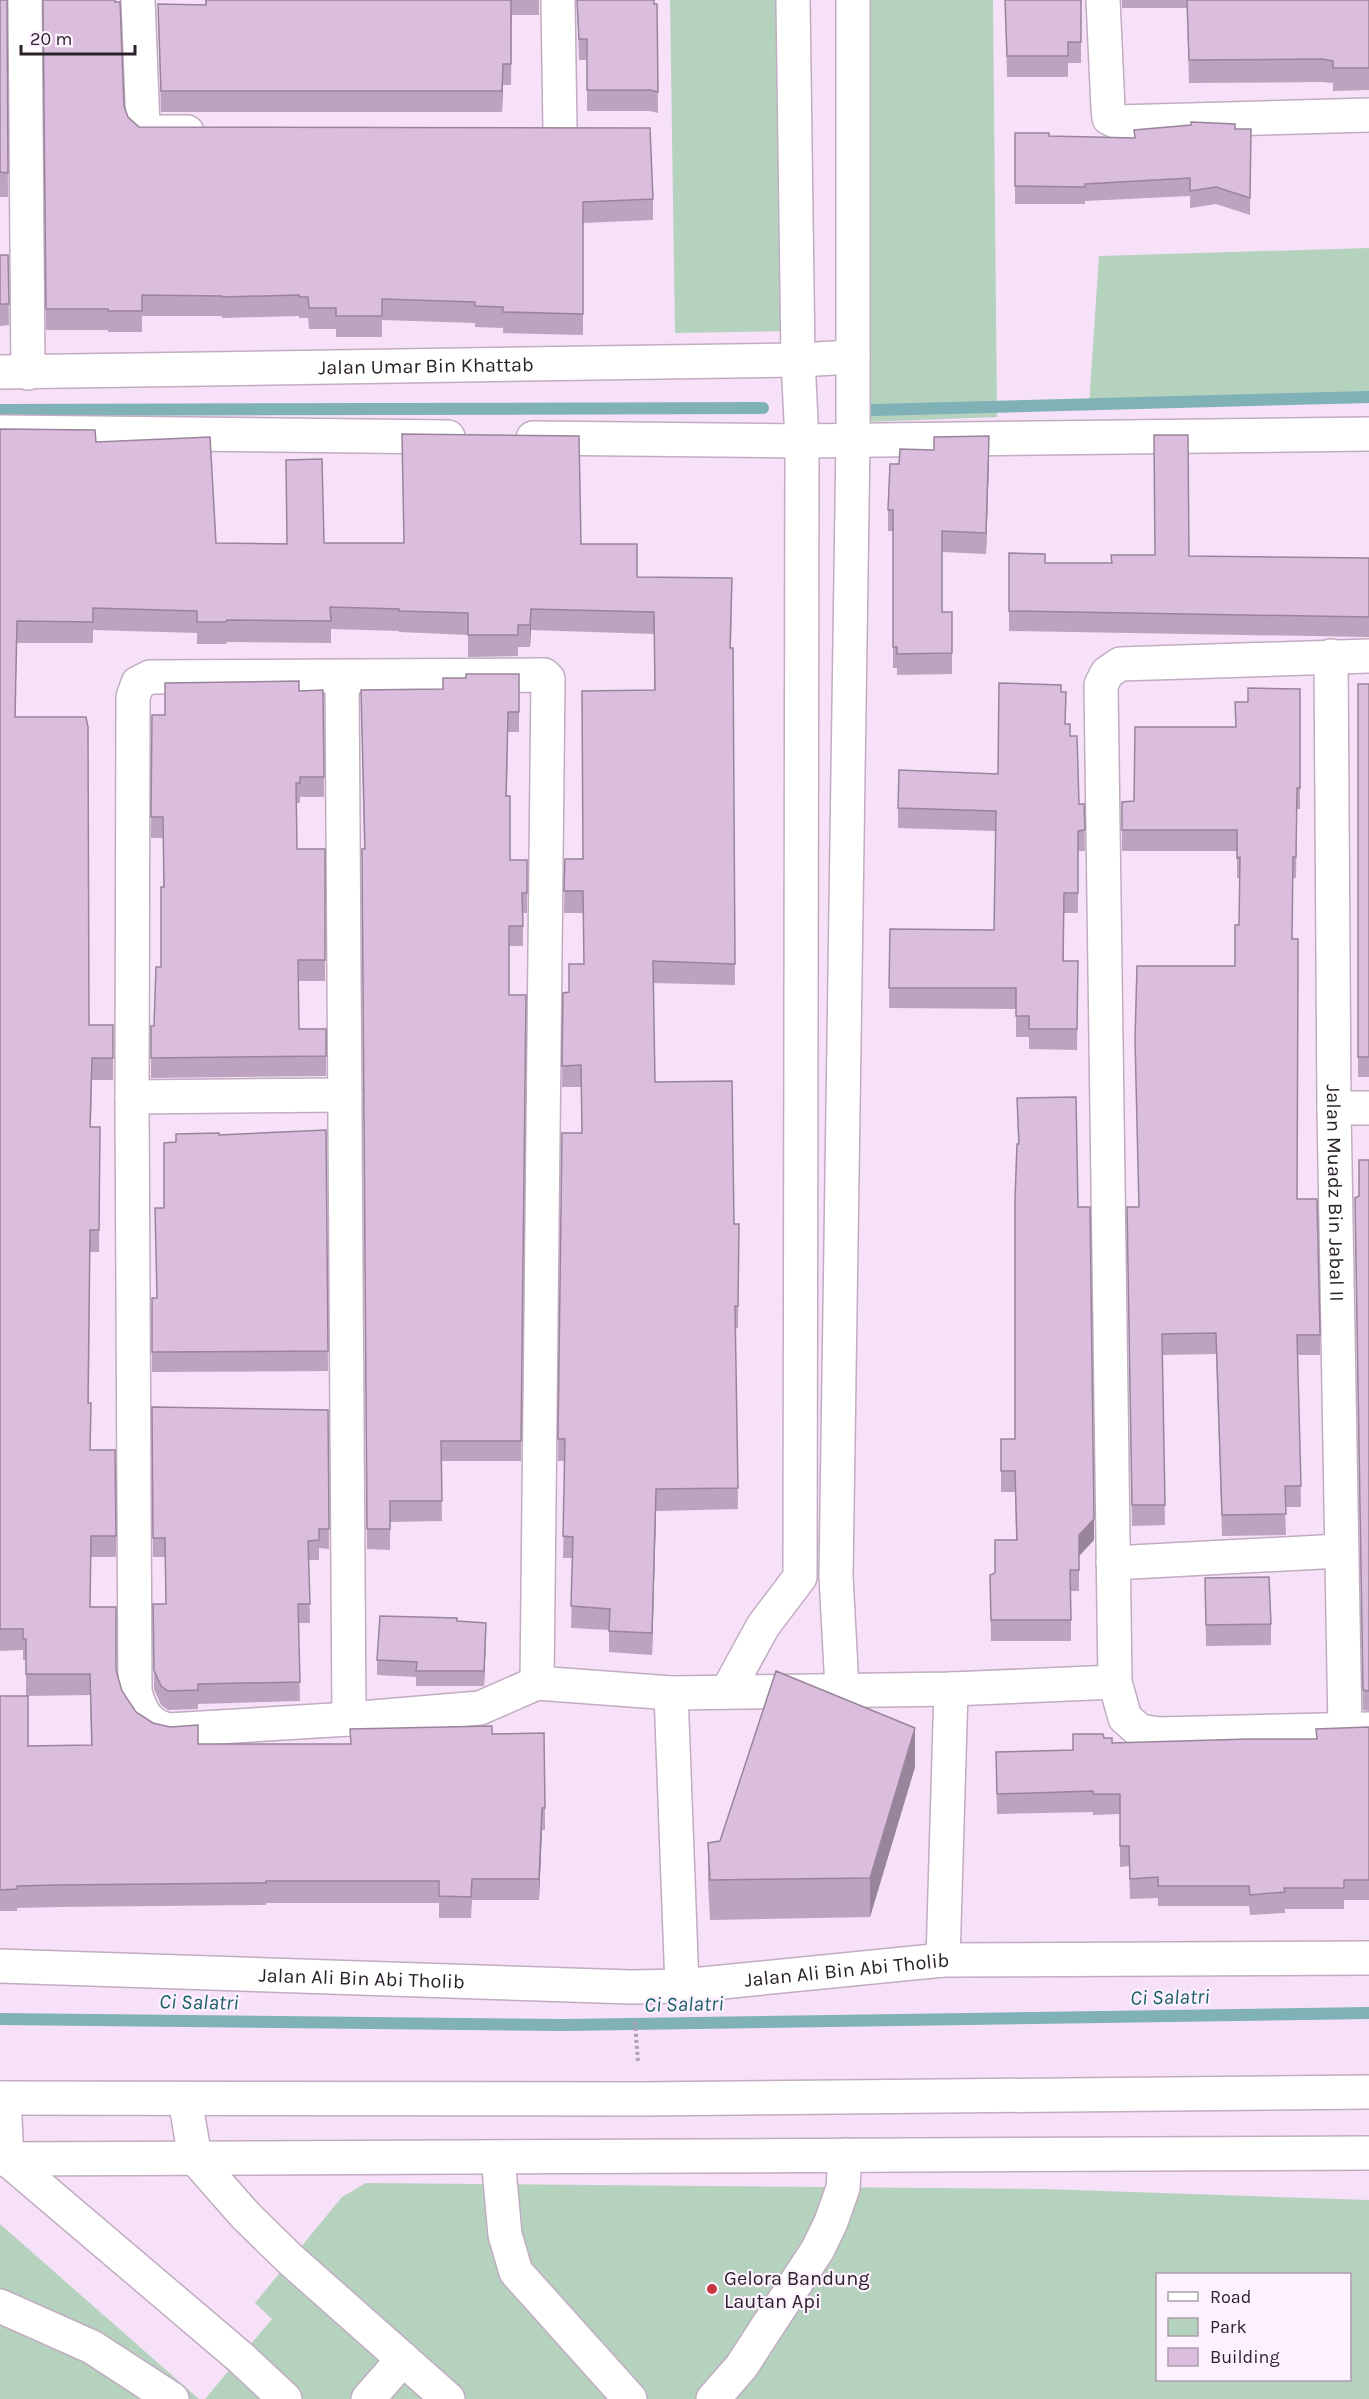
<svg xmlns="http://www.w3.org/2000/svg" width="1369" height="2399" font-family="Karla,sans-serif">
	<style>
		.green { fill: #b5d2bf; fill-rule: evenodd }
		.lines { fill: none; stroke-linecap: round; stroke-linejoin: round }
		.stream { stroke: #7fb1b7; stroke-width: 12 }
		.minor-casing { stroke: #c1acc2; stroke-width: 36 }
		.path { stroke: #b0a0b2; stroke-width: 4; stroke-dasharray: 3 3; stroke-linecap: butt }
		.minor { stroke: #fff; stroke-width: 33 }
		.wall { fill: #bca3bf }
		.shaded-wall { fill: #99859b }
		.building { fill: #dbbede; stroke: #99859b; stroke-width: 1.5 }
		.poi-dot { fill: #c63640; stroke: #fef1ff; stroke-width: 2 }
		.labels { text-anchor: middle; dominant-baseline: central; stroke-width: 4.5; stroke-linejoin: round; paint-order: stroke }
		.street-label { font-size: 20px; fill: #2a222a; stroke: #fef1ff }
		.poi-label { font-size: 20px; fill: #2a222a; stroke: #fef1ff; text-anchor: start }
		.water-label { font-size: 21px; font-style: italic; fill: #195f66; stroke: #fef1ff }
	</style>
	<rect width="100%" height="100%" fill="#f6e1f8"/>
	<!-- green -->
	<path class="green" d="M670,0H783L785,331L675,333Z
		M865,0H993L997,417L866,422Z
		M1369,248V403L1089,406L1099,256Z
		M366,2183L1044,2189L1369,2200V2399H205L272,2319L255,2303L342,2197ZM1158,2274H1350V2380H1158Z
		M0,2224L199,2399H0Z"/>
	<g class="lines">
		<!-- stream -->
		<path class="stream" d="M0,410L763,408
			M874,410L1369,397
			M0,2019L564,2025L1369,2013"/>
		<!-- minor casing -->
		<g class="minor-casing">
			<g id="minor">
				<path d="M25,0L28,373"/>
				<path d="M138,0L143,126L147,131L152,132H187"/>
				<path d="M558,0L560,129"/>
				<path d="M1103,0L1108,108L1109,118L1117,122L1369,115"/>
				<path id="s1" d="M0,372L798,360L853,357"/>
				<path d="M0,432L448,437"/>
				<path d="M533,438L802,441L1369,434"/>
				<path id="s2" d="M1331,656L1334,1108L1345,1729"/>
				<path d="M1369,656L1120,664L1107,673L1101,685L1115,1682L1125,1718L1140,1731L1159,1734L1369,1729"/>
				<path d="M342,677L349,1719"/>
				<path d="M132,1097L345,1095"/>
				<path d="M1334,1108H1369"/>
				<path d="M1113,1563L1340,1551"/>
				<path d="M537,1683L548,679L544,675L150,677L138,683L133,697L132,1097L135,1692C141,1712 147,1725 169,1730L349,1719L480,1708L537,1683L671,1693L951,1689L1115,1682"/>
				<path d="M842,1689L836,1576L853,440V0"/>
				<path d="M727,1692L763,1626L800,1577L802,441L798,360L793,0"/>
				<path d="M671,1693L682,1986"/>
				<path d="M943,1960L951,1689"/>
				<path id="s3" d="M0,1966L631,1987L682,1986L943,1960L1369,1958"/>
				<path d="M0,2098L640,2099L1369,2092"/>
				<path d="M4,2098L7,2159L240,2357L285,2399"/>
				<path d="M185,2099L195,2158L246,2216L290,2259L448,2399"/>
				<path d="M498,2158L505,2235L516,2272L630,2399"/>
				<path d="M0,2159L1369,2153"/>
				<path d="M0,2306L92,2347L172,2399"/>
				<path d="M368,2399L403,2359"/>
				<path d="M713,2399L741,2367L818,2249L831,2222L843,2188L845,2155"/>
			</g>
		</g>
		<!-- path -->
		<path class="path" d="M635,2022L638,2062"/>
		<!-- minor -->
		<use href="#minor" class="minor"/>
	</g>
	<!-- wall -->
	<path class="wall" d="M0,0H7L8,197H0Z
		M43,0L124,106L128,117L139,127L653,199V220L583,223V335L503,333V328L475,327V323L382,320V337H336V329H309L308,318H299V316L222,318V316H142V332H108V330H46Z
		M205,0H539V15H512L511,85H503L502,112H161L158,4L205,5Z
		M577,0H654V4H657L658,113L650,111H587V60H579Z
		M1005,0H1081V63H1068V77H1007Z
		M1122,0H1369V90L1333,91V83L1322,82L1189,83L1187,8H1122Z
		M1235,129H1251L1250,215L1216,204L1190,208V196L1085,201V204H1015V133L1049,136L1134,138Z
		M0,255H8L9,325L0,326Z
		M0,429L96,442L216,543L581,544L637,577L732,600L731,648H733L735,985L653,983L655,1082L734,1224H739L738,1328H735L738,1509L656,1511L652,1655L609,1652V1630L571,1628L573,1558H563L565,1461H558L562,1133H582L581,1087H562L563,993L569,992L584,964L583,913H564L565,859H583L654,690V634L531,630L530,647H518V656L468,657V635L399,632V631L331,629V643L227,642L226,644H197V633L93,630V643H17L15,717L89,1025H113V1080H92L91,1127H100L99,1252H90L89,1403L90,1450L116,1536V1557H91L90,1607L116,1670L122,1691L136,1712L153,1723L198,1744H350L492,1734L545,1808V1830H542L539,1900H472L471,1918H439V1903H266V1905L58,1907L17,1908V1911H0V1696L28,1746L91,1745L90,1695L26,1696V1660H23V1650L0,1651Z
		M989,457L986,554L942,552V612H952V674L897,675V668H893V531H888V510L899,464Z
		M1009,553L1045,563H1111L1189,556L1369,558V637L1009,631Z
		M519,674V732H508L507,796L510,860H527V913H523V946H509V995H526L521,1461H441L442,1521L390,1522V1550L367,1549L362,869L364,849L361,690L443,689L466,678Z
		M1358,684H1369V1077H1358Z
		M1300,689V809H1297L1296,878H1293L1292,939L1297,1199L1320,1335V1355H1298L1301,1507H1285L1286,1535L1222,1536L1216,1354L1162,1355L1165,1525L1132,1526L1127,1207H1138L1235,966L1239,925L1240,878H1237V851H1122V802L1134,801L1235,727L1248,702Z
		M323,690L324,797H300V803H296L297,849H325V981H298L299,1029H326V1076L151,1078V1026H154L161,967L163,887V838H151L152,715H165L299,691Z
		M1061,692L1065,724L1070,736L1079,804H1084L1085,851H1078V913H1064V961H1078L1077,1050L1029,1049V1037H1016V1009L889,1008L890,929L994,930L996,831L898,828V808L998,774Z
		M1017,1098L1078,1207L1094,1540L1079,1556V1591H1071V1641H991L990,1575L995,1573L1016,1540L1015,1492H1001V1439H1015L1018,1144Z
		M326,1130L328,1371L152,1372V1298H157L164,1208L176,1142L219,1135Z
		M1369,1160V1711L1363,1710L1355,1218L1359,1196Z
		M152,1407L328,1410L329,1549L319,1548V1560H309L310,1623H298L300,1701L198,1704V1709L168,1710L161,1705L154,1689L153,1604H166L165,1557H153Z
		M1205,1578L1271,1624V1645L1206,1646Z
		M457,1621L486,1638L484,1686H416V1677L377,1675V1660Z
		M1369,1727V1900H1344V1909H1285V1913L1250,1915L1249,1906H1158V1898L1130,1899L1129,1866L1120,1867V1814L1093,1815V1812L997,1814L996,1752L1073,1750V1734L1104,1738L1112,1743L1316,1739Z
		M915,1767L870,1917L710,1920L708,1882V1843L720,1841Z"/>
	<!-- shaded-wall -->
	<path class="shaded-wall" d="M503,64V85L502,112V91Z
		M989,436V457L986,554V533Z
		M531,609V630L530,647V625Z
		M656,1489V1511L652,1655V1633Z
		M1094,1519V1540L1079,1556V1591V1535Z
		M486,1623V1638L484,1686V1671Z
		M915,1728V1767L870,1917V1878Z
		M542,1808V1830L539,1900V1879Z"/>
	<!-- building -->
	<path class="building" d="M0,0H7L8,173L0,172Z
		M43,0H115V2H120L124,106L128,117L139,127L650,128L653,199L583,202V314L503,312V307L475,306V302L382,299V316H336V308H309L308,297H299V295L222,297V296L142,295V311H108V309H46Z
		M206,0H511V64H503L502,91H161L158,4L206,5Z
		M577,0H654V4H657L658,92L650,90H587V39H579Z
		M1005,0H1081V42H1068V56H1007Z
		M1187,0H1369V68H1333V61L1322,59L1189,60Z
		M1191,122L1235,124V129H1251L1250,198L1216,187L1190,191V178L1085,184V187L1015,186V133H1049V136L1135,138L1134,130L1191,125Z
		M0,255H8L9,304H0Z
		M0,429L95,430L96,442L210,437L216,543L287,544L286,460L322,459L324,543H404L402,434L579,436L581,544H637V577L732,578L730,648H733L735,964L653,961L655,1082L732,1081L734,1224H739L738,1306H735L738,1488L656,1489L652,1633L609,1631L610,1609L571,1606L573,1537L563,1536L565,1439H558L562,1133H582L581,1065L562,1066L563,993L569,992V964H584L583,891H564L565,859H583L582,691L655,690L654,612L531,609L530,625H518V635H468V613L399,611V609L330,607L331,621L227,620L226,622H197V611L93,608V622L17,621L15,717H86L88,727L89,1025H113V1058H92L90,1127H100L99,1230H90L88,1403H91L90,1450H115L116,1536H91L90,1607H116V1670L122,1691L136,1712L153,1723L170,1727L198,1725V1744H351L350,1729L492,1726V1734L544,1733L545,1808H542L539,1879H472L471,1897L439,1896V1881H266V1883L58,1885L17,1886V1889L0,1890V1696H28V1746L92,1745L90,1674H26V1639H23V1629H0Z
		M1154,435H1188L1189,556L1369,558V617L1009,611V553L1045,554V563H1112L1111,555H1155Z
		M989,436L986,533L942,531V612H952V653L897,654V647H893V510H888L890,464H899L900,449L934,450V437Z
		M466,674H519V712H508L506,796H510V860H527V893H522L523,926H509V995H526L521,1441H441L442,1501H390V1529H367L362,849H365L361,690L443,689V678H466Z
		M299,681V691L323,690L324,777H300V783H296L297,849H325V960H298L299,1029H326V1056L151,1058V1026H154L156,967H161V887H164L163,817H151L152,715H165V683Z
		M999,683L1061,685V692H1066L1065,724H1070V736H1077L1079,804H1084L1085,830L1078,831V893H1064L1063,961H1078L1077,1029H1029V1016H1016V988H889L890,929L994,930L996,811L898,808L899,770L998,774Z
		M1358,684H1369V1057H1358Z
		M1248,688L1300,689V788H1297L1296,857H1293L1292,939H1298V963L1297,1199H1317L1320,1335H1297L1301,1486H1285L1286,1514L1222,1515L1216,1333L1162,1334L1165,1505H1132L1127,1207H1139L1135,1039L1137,966H1235V925H1239L1240,857L1237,858V830H1122V802L1134,801L1135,727H1236L1235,702H1248Z
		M1076,1097L1078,1207H1090L1094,1519L1079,1535V1570H1070L1071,1620H991L990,1575L995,1573V1540H1017L1015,1471H1001V1439H1015V1199L1017,1144H1019L1017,1098Z
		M326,1130L328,1351L152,1352V1298H157L155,1208H164V1143L176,1142V1134L219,1133V1135Z
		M1359,1160H1369V1691L1363,1690L1355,1198L1359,1196Z
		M152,1407L328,1410L329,1529H319V1540L308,1541L310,1604H298L300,1682L198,1684V1690L168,1691L161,1686L154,1670L153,1604H166L165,1538H153Z
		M1269,1577L1271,1624L1206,1625L1205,1578Z
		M380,1616L457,1618V1621L486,1623L484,1671H416L417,1662L377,1660Z
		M776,1671L915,1728L870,1878L710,1880L708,1843L720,1841Z
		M1369,1727V1880H1344V1888H1284L1285,1892L1250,1895L1249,1886H1158V1877L1130,1879L1129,1846H1120V1794H1093V1791L997,1794L996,1752L1073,1750V1734H1103L1104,1738H1112V1743L1248,1739H1317L1316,1729Z"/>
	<!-- markers -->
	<circle class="poi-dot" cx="712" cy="2289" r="6"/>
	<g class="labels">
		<!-- street labels -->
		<g class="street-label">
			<text stroke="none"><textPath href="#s1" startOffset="426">Jalan Umar Bin Khattab</textPath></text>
			<text stroke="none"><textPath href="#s2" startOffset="537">Jalan Muadz Bin Jabal II</textPath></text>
			<text stroke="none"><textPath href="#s3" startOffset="848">Jalan Ali Bin Abi Tholib</textPath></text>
			<text stroke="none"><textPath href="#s3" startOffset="362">Jalan Ali Bin Abi Tholib</textPath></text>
		</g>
		<!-- poi labels -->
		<g class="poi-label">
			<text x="724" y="2278">Gelora Bandung<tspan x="724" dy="23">Lautan Api</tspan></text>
		</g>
		<!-- water labels -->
		<g class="water-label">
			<text transform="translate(1170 1997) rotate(-1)">Ci Salatri</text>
			<text transform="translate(199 2002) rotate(1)">Ci Salatri</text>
			<text transform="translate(684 2004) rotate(-1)">Ci Salatri</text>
		</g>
	</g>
	<!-- legend -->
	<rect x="1156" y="2273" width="195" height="108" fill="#fef1ff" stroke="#a99eaa" stroke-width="1.5"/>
	<rect x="1168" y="2292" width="30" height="9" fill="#ffffff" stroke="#a99eaa" stroke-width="1.5"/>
	<text x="1210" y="2303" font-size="18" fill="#2a222a">Road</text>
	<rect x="1168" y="2318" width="30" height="18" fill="#b5d2bf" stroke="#a99eaa" stroke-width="1.5"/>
	<text x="1210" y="2333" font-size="18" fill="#2a222a">Park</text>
	<rect x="1168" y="2348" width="30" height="18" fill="#dbbede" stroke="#a99eaa" stroke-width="1.5"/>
	<text x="1210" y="2363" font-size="18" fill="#2a222a">Building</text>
	<!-- scale -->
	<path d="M21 45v9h114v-9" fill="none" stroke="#2a222a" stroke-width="3"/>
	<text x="30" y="45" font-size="18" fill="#2a222a" stroke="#fef1ff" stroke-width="4.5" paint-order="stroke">20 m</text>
</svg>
